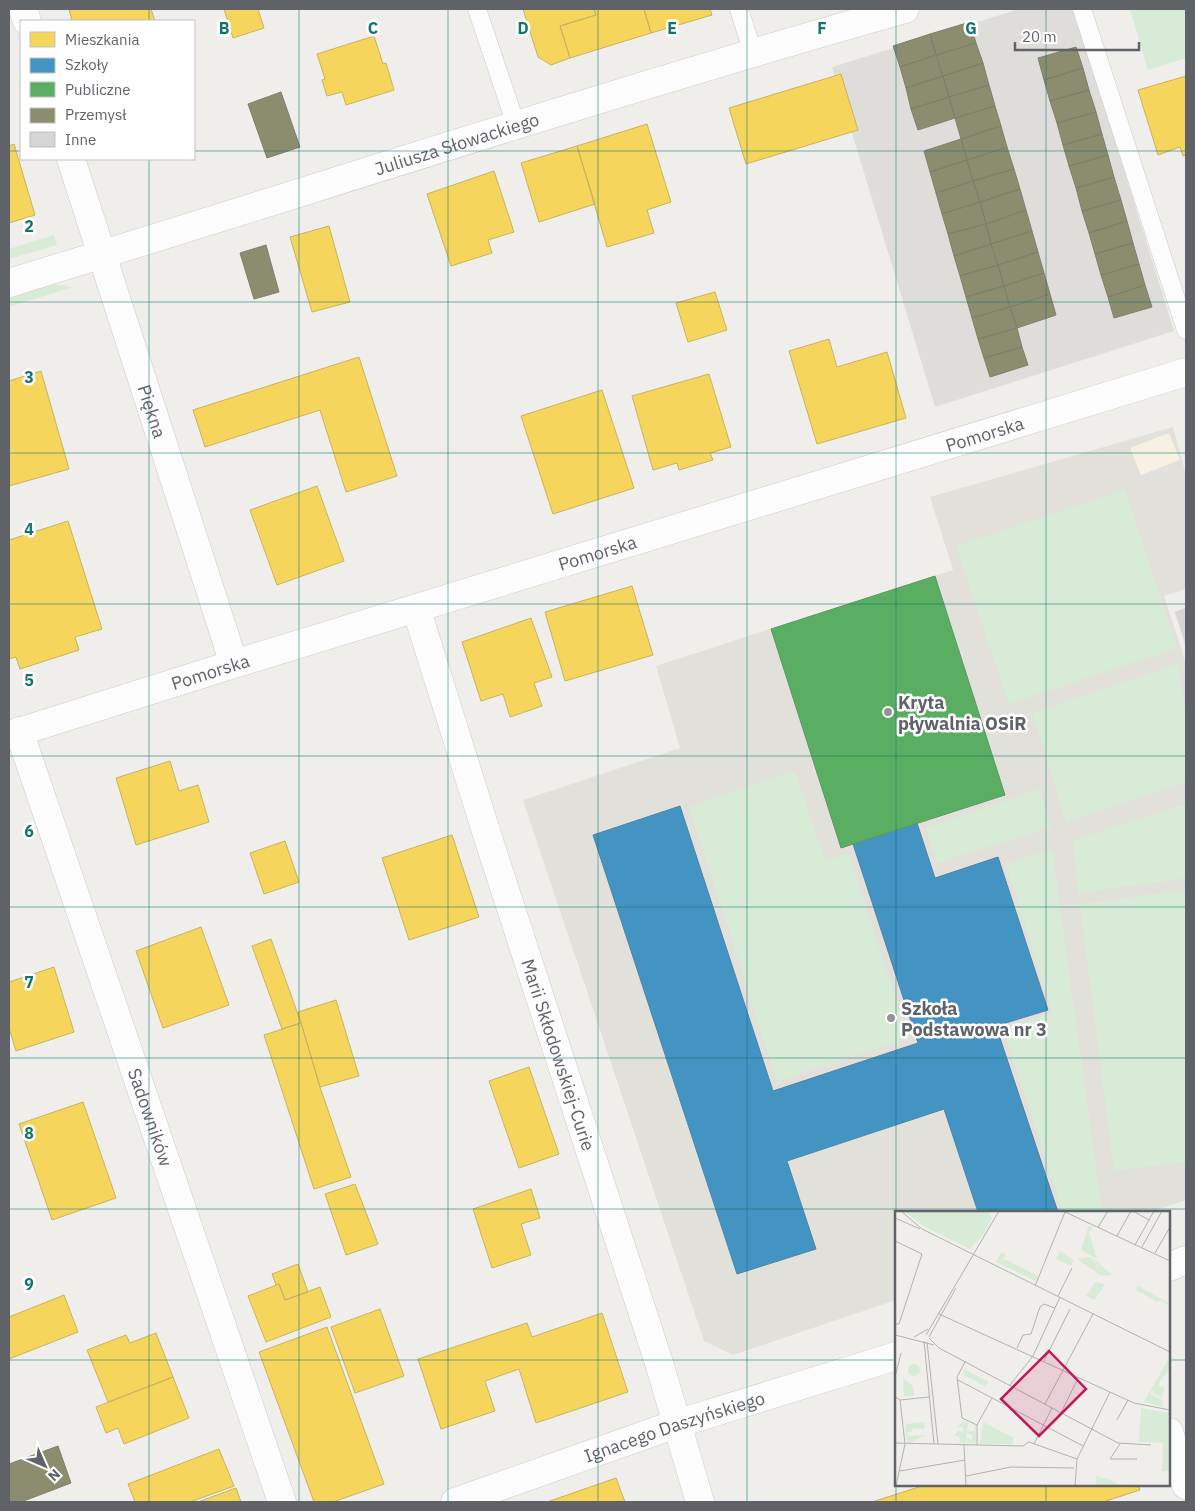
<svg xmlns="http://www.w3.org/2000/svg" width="1195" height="1511" font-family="'IBM Plex Sans',sans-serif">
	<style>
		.industrial { fill: #dfddda }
		.education { fill: #e2e0da }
		.green { fill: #d8ebd6 }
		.sand { fill: #f6f1e1 }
		.homes { fill: #f6d55c; stroke: #c9b360 }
		.schools { fill: #4393c3; stroke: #4b85a8 }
		.public { fill: #5aae61; stroke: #5c9863 }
		.industry { fill: #8c8c6e; stroke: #7e806c }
		.building { fill: #d6d5d3; stroke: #deddd9 }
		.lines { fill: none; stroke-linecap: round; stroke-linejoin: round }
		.service-casing { stroke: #cbcccc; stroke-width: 19 }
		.minor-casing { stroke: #cbcccc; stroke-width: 29 }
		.tertiary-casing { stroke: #cbcccc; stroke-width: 29 }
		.service { stroke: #fdfcfc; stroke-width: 18 }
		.minor { stroke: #fdfcfc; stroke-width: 28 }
		.tertiary { stroke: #fdfcfc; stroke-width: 28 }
		.grid { fill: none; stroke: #0f766e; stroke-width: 1; stroke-opacity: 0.55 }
		.poi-dot { fill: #919496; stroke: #fff; stroke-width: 2 }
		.labels { text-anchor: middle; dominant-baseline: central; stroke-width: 5; stroke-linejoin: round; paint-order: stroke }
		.street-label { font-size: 18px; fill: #5f6368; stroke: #fff }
		.poi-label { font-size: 18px; font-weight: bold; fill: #5f6368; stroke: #fff; text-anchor: start }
		.inset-road { fill: none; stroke: #b1b2b2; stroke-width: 1 }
		.view { fill: #c2185b; fill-opacity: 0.15; stroke: #c2185b; stroke-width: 2.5 }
		.inset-edge { fill: none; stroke: #5f6368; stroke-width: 2.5 }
		.grid-label { font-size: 16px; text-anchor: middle; font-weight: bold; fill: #0f766e; stroke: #fff; stroke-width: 5; stroke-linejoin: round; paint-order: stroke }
	</style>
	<rect width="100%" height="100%" fill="#efeeea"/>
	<!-- industrial -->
	<path class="industrial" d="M1020,9H1074L1174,331L935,407L832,67Z"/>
	<!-- education -->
	<path class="education" d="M1173,427L1186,475V589L1164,596L1186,663V1200L1150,1212H896V1300L733,1355L704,1341L523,800L680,748L656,666L953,570L930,497Z"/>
	<!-- green -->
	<path class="green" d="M1130,9H1186V58L1148,70Z
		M54,235L57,245L9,259V249Z
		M54,284L73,287L9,307V298Z
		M1125,490L1177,648L1009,704L956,546Z
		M1178,664L1186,714V782L1066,822L1033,713Z
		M795,771L825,861L848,853L909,1038L777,1081L689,807Z
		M1039,789L1051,827L937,863L926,828Z
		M1186,804V878L1078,893L1073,840Z
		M1052,849L1102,1210L1096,1212H1063L1004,1030L1053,1013L1006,864Z
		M1186,890V1162L1114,1171L1080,904Z"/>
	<!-- sand -->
	<path class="sand" d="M1169,433L1180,460L1141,475L1130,448Z"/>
	<!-- homes -->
	<path class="homes" d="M69,9H151L155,21H72Z
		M224,9H258L264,28L233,38Z
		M523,9H594L596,15L560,26L570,58L551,65L538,57Z
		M594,9H644L651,33L570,58L560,26L596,15Z
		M644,9H710L712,15L651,33Z
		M374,36L383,64L386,63L394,90L346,105L342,92L327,96L322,80L325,79L317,54Z
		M841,74L858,130L746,164L729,108Z
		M1186,76V155L1183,156L1180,147L1158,155L1138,90Z
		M647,124L671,202L647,210L654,233L607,247L577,146Z
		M14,144L35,215L9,223V146Z
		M577,146L595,204L539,222L521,163Z
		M494,171L514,232L488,240L492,253L451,266L427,194Z
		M329,226L350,302L312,312L290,237Z
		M715,292L727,330L688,342L676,303Z
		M829,339L837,367L887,352L906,418L817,444L789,351Z
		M359,357L397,476L346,492L320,410L205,447L193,410Z
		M41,371L69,469L9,486V381Z
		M709,374L731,447L710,453L713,460L679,470L677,463L653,470L632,396Z
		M602,390L634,488L553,514L521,416Z
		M317,486L344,561L277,585L250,510Z
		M68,521L102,629L75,637L79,650L20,669L16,657L9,659V540Z
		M632,586L653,655L565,681L545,612Z
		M531,618L552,677L534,683L542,706L510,717L503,694L481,701L462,642Z
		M170,761L179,791L198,785L209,822L136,845L116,778Z
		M452,835L479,917L409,940L382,858Z
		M285,841L299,882L264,894L250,853Z
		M201,927L229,1005L163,1028L136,951Z
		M271,939L301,1023L282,1029L252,946Z
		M54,967L74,1032L16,1051L9,1028V982Z
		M336,1000L359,1076L320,1087L298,1012Z
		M301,1023L320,1087L351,1177L314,1189L264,1035Z
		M529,1067L559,1154L519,1168L489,1081Z
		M83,1102L116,1198L52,1220L19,1124Z
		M355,1184L378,1244L346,1255L325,1194Z
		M531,1189L540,1218L521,1224L531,1255L492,1268L473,1209Z
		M298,1264L308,1292L285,1300L279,1284L276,1285L272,1274Z
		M279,1284L285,1300L320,1287L331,1317L266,1342L248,1296Z
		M64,1295L78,1332L9,1359V1317Z
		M380,1309L404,1376L355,1393L331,1327Z
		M602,1313L628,1392L536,1423L519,1369L485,1381L495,1411L441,1429L418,1359L527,1323L532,1337Z
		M327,1327L384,1484L333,1502H314L259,1352Z
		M156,1333L173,1377L108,1402L87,1350L126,1335L130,1343Z
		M173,1377L189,1418L124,1444L118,1428L106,1433L96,1407Z
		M219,1449L234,1486L190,1502H135L128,1484Z
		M616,1478L625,1502H547Z
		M925,1485H1138L1140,1490L1103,1502H872Z
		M236,1488L241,1502H198Z"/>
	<!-- schools -->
	<path class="schools" d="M680,806L773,1091L918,1043L853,844L917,823L935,878L998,857L1048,1010L996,1026L1058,1212H978L944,1109L787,1161L816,1249L737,1274L593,835Z"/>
	<!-- public -->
	<path class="public" d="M935,576L1005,795L841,848L771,629Z"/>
	<!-- industry -->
	<path class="industry" d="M970,22L976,43L936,55L930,34Z
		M930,34L936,55L900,67L893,46Z
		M976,43L983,63L943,76L936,55Z
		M1076,47L1083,68L1044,80L1038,58Z
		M936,55L943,76L906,88L900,67Z
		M983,63L989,85L949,97L943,76Z
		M1083,68L1089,90L1050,101L1044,80Z
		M943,76L949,97L911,109L906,88Z
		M989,85L995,106L955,118L949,97Z
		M1089,90L1096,112L1057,123L1050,101Z
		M281,92L300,147L267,158L248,104Z
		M949,97L955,118L918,130L911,109Z
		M995,106L1001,126L961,139L955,118Z
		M1096,112L1102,134L1063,145L1057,123Z
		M1001,126L1007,147L967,160L961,139Z
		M1102,134L1108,155L1069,166L1063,145Z
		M961,139L967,160L930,172L924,151Z
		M1007,147L1014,169L973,181L967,160Z
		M1108,155L1114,177L1076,188L1069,166Z
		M967,160L973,181L936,193L930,172Z
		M1014,169L1020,189L980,202L973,181Z
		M1114,177L1121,200L1082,211L1076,188Z
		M973,181L980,202L942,214L936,193Z
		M1020,189L1026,210L986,224L980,202Z
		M1121,200L1127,221L1089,233L1082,211Z
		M980,202L986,224L948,234L942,214Z
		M1026,210L1032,231L991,244L986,224Z
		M1127,221L1133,243L1095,254L1089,233Z
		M986,224L991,244L954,256L948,234Z
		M1032,231L1038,252L998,265L991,244Z
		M1133,243L1139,264L1101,275L1095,254Z
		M991,244L998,265L960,276L954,256Z
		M266,245L279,292L254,299L240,253Z
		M1038,252L1044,273L1004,286L998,265Z
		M1139,264L1145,285L1108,297L1101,275Z
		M998,265L1004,286L966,297L960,276Z
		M1044,273L1050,294L1010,307L1004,286Z
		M1145,285L1152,307L1114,318L1108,297Z
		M1004,286L1010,307L972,318L966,297Z
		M1050,294L1056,315L1017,328L1010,307Z
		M1010,307L1017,328L978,339L972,318Z
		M1017,328L1022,347L984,358L978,339Z
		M1022,347L1028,365L990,377L984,358Z
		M58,1446L71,1483L21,1502H9V1464Z"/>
	<!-- building -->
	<path class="building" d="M1186,608V646L1175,612Z"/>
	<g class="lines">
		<!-- service casing -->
		<g class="service-casing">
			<path id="service" d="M477,9L516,125
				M739,9L753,53
				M1082,9L1186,330"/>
		</g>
		<!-- minor casing -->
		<g class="minor-casing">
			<g id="minor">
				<path d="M23,9L27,21"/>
				<path id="s1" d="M71,159L234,664"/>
				<path id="s2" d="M9,283C307,192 604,94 905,9"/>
				<path id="s3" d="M416,608L491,847L660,1366L700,1502"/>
				<path id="s4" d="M19,731L282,1502"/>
				<path id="s5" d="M9,735L234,664L1186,372"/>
				<path d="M1169,1432L1186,1485"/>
			</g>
		</g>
		<!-- tertiary casing -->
		<g class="tertiary-casing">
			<g id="tertiary">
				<path d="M1169,1267L1186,1260"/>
				<path id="s6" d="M455,1502L676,1424L896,1356"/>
			</g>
		</g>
		<!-- service -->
		<use href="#service" class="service"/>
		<!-- minor -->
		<use href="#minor" class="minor"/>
		<!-- tertiary -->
		<use href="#tertiary" class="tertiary"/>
	</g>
	<!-- grid -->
	<path class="grid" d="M149,9V21M299,9V1502M448,9V1502M598,9V1502M747,9V1502M896,9V1212M1046,9V1212M9,151H21M194,151H1186M149,159V1502M9,302H1186M9,453H1186M9,604H1186M9,756H1186M9,907H1186M9,1058H1186M9,1209H1186M896,1212V1485M9,1360H896M1169,1360H1186M896,1485V1502M1046,1485V1502"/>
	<!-- markers -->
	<g class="poi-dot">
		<circle cx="888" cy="712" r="5"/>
		<circle cx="891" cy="1018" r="5"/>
	</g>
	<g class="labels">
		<!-- street labels -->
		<g class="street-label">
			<text stroke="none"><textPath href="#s2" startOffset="469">Juliusza Słowackiego</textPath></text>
			<text stroke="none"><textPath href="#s1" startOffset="265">Piękna</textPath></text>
			<text stroke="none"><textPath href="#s5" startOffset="1021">Pomorska</textPath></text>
			<text stroke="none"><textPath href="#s5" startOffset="616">Pomorska</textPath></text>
			<text stroke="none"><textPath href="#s5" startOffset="211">Pomorska</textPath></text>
			<text stroke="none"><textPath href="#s3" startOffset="469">Marii Skłodowskiej-Curie</textPath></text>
			<text stroke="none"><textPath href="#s4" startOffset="408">Sadowników</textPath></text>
			<text stroke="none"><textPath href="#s6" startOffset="232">Ignacego Daszyńskiego</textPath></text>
		</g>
		<!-- poi labels -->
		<g class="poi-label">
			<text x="898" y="702">Kryta<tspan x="898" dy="21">pływalnia OSiR</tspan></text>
			<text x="901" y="1008">Szkoła<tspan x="901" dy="21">Podstawowa nr 3</tspan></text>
		</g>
	</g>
	<!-- overview -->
	<g transform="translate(895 1211)">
		<rect width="275" height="275" fill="#efeeea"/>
		<path d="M9,0H92L97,7L89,23L75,38L28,15ZM194,14L198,16L194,21L202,48L186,39ZM165,40L179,49L176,55L161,48ZM106,42L111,44L105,52L110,48L143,65L141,70L101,51ZM195,46L207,60L197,46L217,64L207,65L182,48ZM200,71L210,73L199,89L191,85ZM243,75L275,93V95L265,89L262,91L241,79ZM275,145V158L265,170L264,175L270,177L266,186L258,182L259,177L255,183L266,188L269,196L249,191ZM13 159a6 6 0 1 1 12 0a6 6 0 1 1-12 0ZM71,157L70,159L94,171L89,175L69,164V158ZM8,167L18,175L19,185H9ZM246,197L275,202V260H267L268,232L244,231ZM68,210L73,212L72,220H80L79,215L73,212L81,215V232H72V227L77,229V224L72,222L71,232H60L65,231L64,225H59L63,220L68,221V216H62ZM29,211L30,218L16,217L18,220L12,221L13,225L30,224L15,232L12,231L10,213L12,216L11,213ZM88,211L119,227L117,233H85ZM201,265L213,268L228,275H201Z" fill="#d8ebd6"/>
		<path class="inset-road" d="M6,0L27,18L275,141M168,0L275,50M238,0L254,9M0,7L25,18M203,16L213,0M222,25L236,0M0,30L27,43L4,113H0M240,34L259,0M247,36L267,0M260,42L275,16M140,75L170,1M163,85L177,57M44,103L239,192L275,199M0,124L39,134M31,124L104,0M19,126L33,118M34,126L61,77M34,127L44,137L223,232L256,234M29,130L39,233M32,131L43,233M122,137L128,124L136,123L145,96L149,93L160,97M149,150L175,98M70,151L62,166L67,207L82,214V234M0,166L6,142M63,169L188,235M115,174L138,145L165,86M0,186L5,189L34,186M150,193L198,103M166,202L183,167M222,209L233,189M82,214L97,187M0,232L128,235L134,231L182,248M139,233L157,197M225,233L215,248H242M69,234L71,275M5,260L70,249M71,265L116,256L179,257M1,275L10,233L5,189M180,275L182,248L215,181"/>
		<path class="view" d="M154,140L191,178L144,225L106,188Z"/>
		<rect width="275" height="275" class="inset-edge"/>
	</g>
	<g class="grid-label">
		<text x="224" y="34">B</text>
		<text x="373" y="34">C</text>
		<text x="523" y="34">D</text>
		<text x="672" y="34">E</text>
		<text x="822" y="34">F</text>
		<text x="971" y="34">G</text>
		<text x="29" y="232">2</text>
		<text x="29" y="383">3</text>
		<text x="29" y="535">4</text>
		<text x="29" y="686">5</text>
		<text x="29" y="837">6</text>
		<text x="29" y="988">7</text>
		<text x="29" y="1139">8</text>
		<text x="29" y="1290">9</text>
	</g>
	<!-- border -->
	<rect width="1195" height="1511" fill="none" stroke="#5f6368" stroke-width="20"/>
	<!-- legend -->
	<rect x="20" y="20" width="175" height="140" fill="#ffffff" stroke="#bfc1c3"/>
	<rect x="30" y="32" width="25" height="15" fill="#f6d55c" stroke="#bfc1c3"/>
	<text x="65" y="45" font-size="15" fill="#5f6368">Mieszkania</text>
	<rect x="30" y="58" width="25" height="15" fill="#4393c3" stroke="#bfc1c3"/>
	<text x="65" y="70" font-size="15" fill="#5f6368">Szkoły</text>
	<rect x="30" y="82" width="25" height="15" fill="#5aae61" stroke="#bfc1c3"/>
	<text x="65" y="95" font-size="15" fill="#5f6368">Publiczne</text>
	<rect x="30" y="108" width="25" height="15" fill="#8c8c6e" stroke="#bfc1c3"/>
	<text x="65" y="120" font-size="15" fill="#5f6368">Przemysł</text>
	<rect x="30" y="132" width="25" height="15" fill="#d6d5d3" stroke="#bfc1c3"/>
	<text x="65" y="145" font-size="15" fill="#5f6368">Inne</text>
	<!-- north arrow -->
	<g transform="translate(45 1466) rotate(135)" stroke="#ffffff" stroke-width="4" paint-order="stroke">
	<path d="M0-4L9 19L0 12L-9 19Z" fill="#5f6368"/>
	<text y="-8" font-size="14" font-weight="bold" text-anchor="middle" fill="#5f6368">N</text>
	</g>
	<!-- scale -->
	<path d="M1015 42v8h124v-8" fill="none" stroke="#5f6368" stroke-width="2.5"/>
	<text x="1022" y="42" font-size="15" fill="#5f6368" stroke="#ffffff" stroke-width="4" paint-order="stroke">20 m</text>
</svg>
